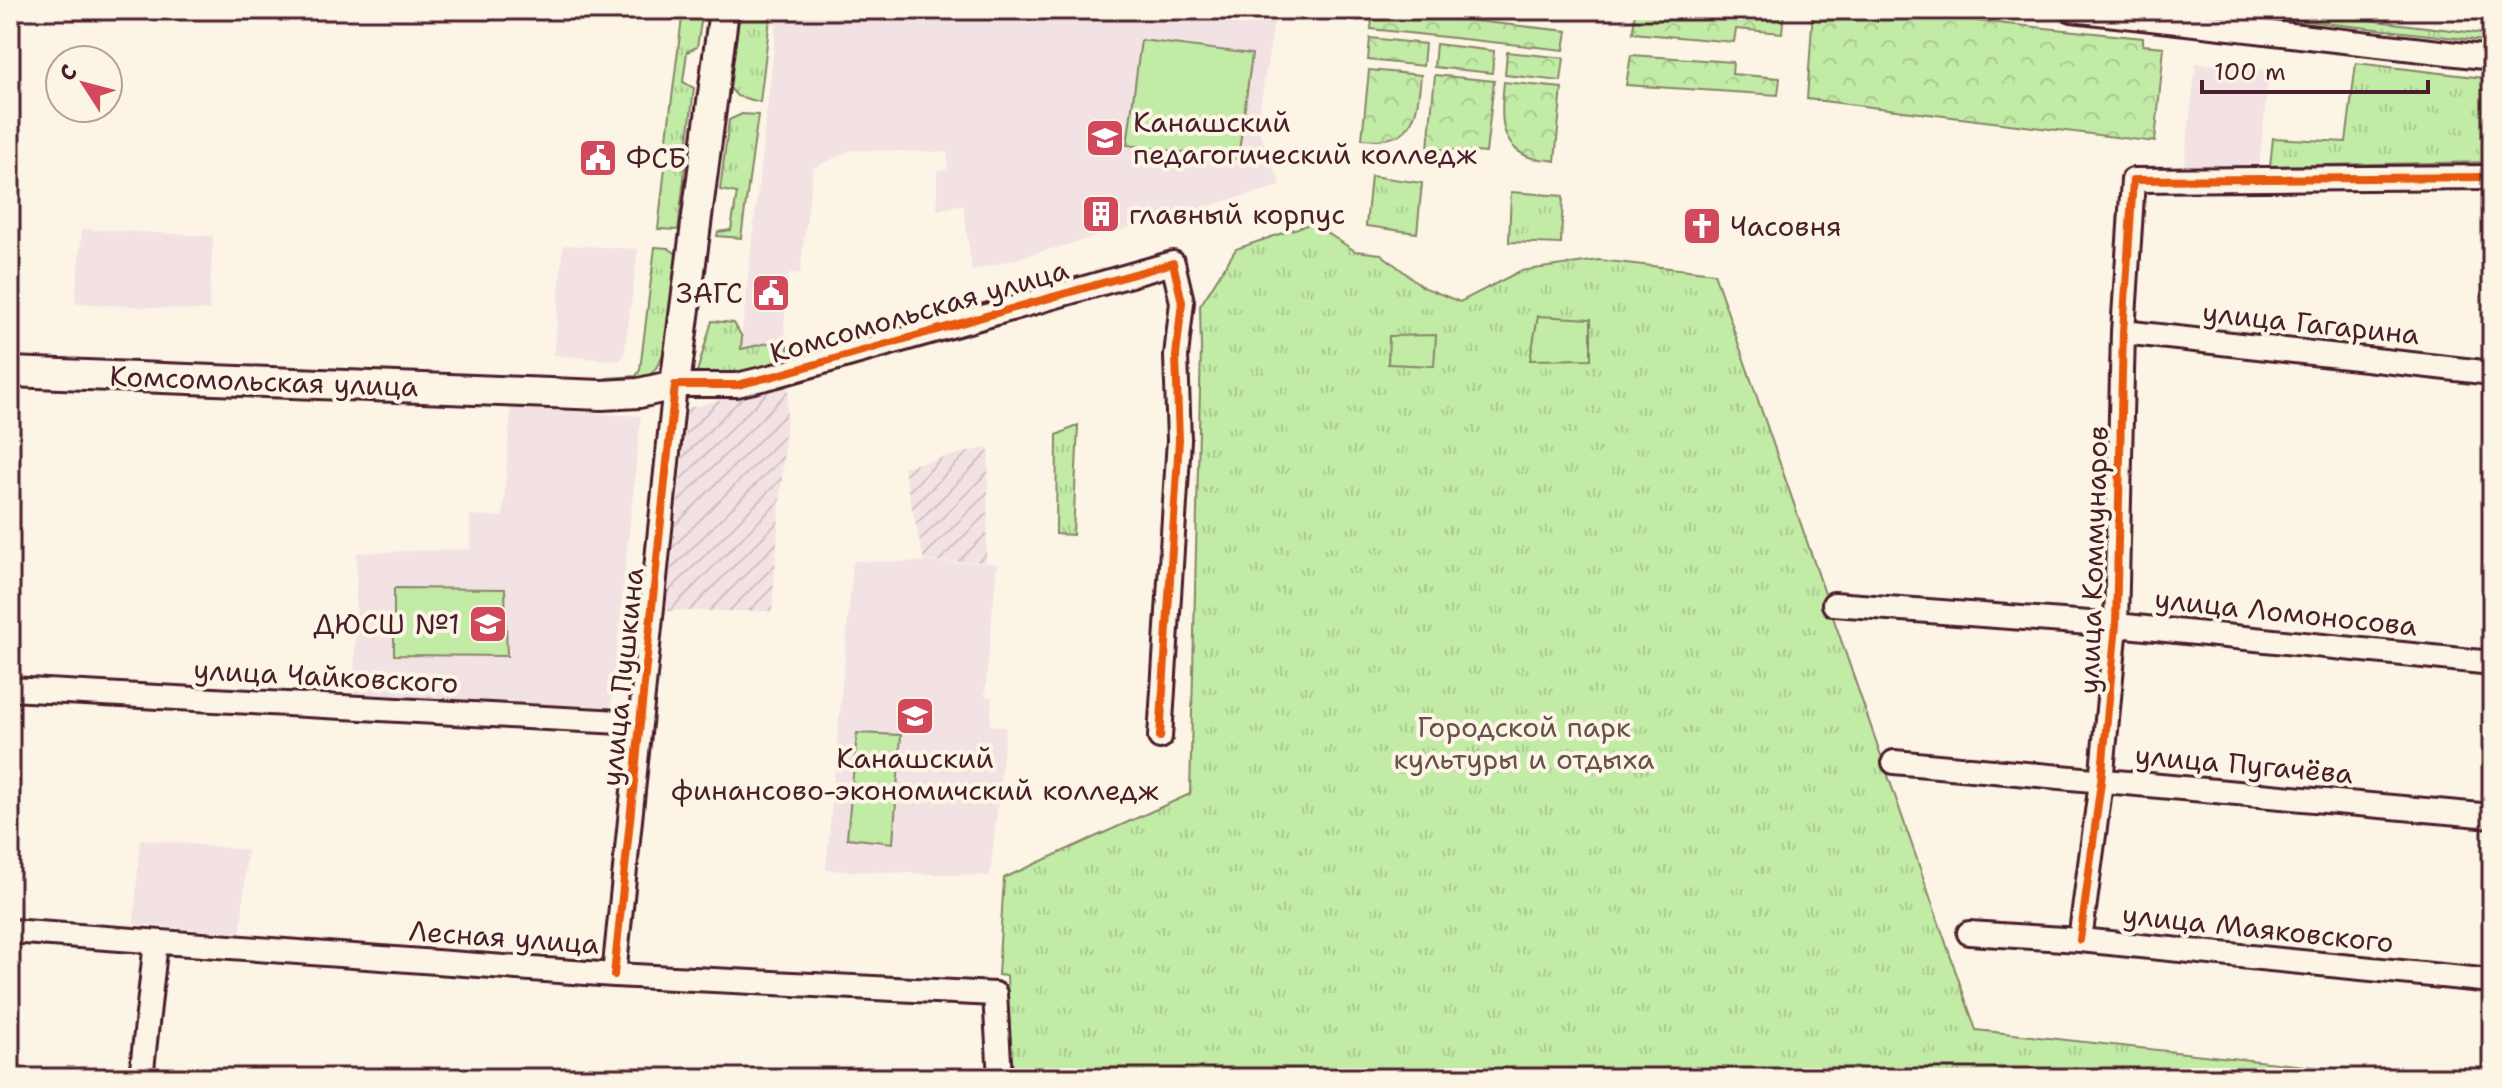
<svg xmlns="http://www.w3.org/2000/svg" width="2502" height="1088" font-family="'Shantell Sans',sans-serif">
	<style>
		.built { fill: #f2e2e4 }
		.industrial { fill: url(#industrial-furrows) }
		.grass { fill: url(#grass-tufts); stroke: #868568; stroke-width: 2 }
		.forest { fill: url(#forest-crowns); stroke: #868568; stroke-width: 2 }
		.pitch { fill: #c2eba6; stroke: #868568; stroke-width: 2 }
		.lines { fill: none; stroke-linecap: round; stroke-linejoin: round }
		.minor-casing { stroke: #4a1f2b; stroke-width: 28 }
		.major-casing { stroke: #4a1f2b; stroke-width: 34 }
		.minor { stroke: #fcf5e5; stroke-width: 22 }
		.major { stroke: #fcf5e5; stroke-width: 28 }
		.cycleway-casing { stroke: #fcf5e5; stroke-width: 13 }
		.cycleway { stroke: #e8590c; stroke-width: 8 }
		.labels { text-anchor: middle; dominant-baseline: central; stroke-width: 8; stroke-linejoin: round; paint-order: stroke }
		.poi-label { font-size: 28px; fill: #4a1f2b; stroke: #fcf5e5; text-anchor: start }
		.street-label { font-size: 28px; fill: #4a1f2b; stroke: #fcf5e5 }
		.park-label { font-size: 28px; fill: #68524a; stroke: #fcf5e5 }
	</style>
	<defs>
		<pattern id="industrial-furrows" width="10" height="10" patternUnits="userSpaceOnUse" patternTransform="scale(2)"><rect width="10" height="10" fill="#f2e2e4"/><path d="M-1 1l2-2M0 10L10 0M9 11l2-2" fill="none" stroke="#d1c1c4"/></pattern>
		<pattern id="grass-tufts" width="24" height="20" patternUnits="userSpaceOnUse" patternTransform="scale(2)"><rect width="24" height="20" fill="#c2eba6"/><path d="M3 7l-1-3M5 7V3M7 7l1-3M15 17l-1-3M17 17v-4M19 17l1-3" fill="none" stroke="#a8c98f"/></pattern>
		<pattern id="forest-crowns" width="20" height="18" patternUnits="userSpaceOnUse" patternTransform="scale(2)"><rect width="20" height="18" fill="#c2eba6"/><path d="M2 6a3 3 0 1 1 6 0M12 15a3 3 0 1 1 6 0" fill="none" stroke="#a8c98f"/></pattern>
	</defs>
	<rect width="100%" height="100%" fill="#fcf5e5"/>
	<filter id="ink" filterUnits="userSpaceOnUse"><feTurbulence type="fractalNoise" baseFrequency=".0125" numOctaves="2"/><feDisplacementMap in="SourceGraphic" scale="16" xChannelSelector="R" yChannelSelector="G"/><feConvolveMatrix kernelMatrix="1 2 1 2 8 2 1 2 1" color-interpolation-filters="sRGB"/></filter>
	<g filter="url(#ink)">
		<!-- built -->
		<path class="built" d="M778,10H1276L1257,125L1281,186L972,271L963,204L937,210V170L948,169L947,152L852,150L813,168L800,274L789,273L784,326L786,339L740,349Z
			M2196,63L2269,71L2259,168L2184,166Z
			M82,229L213,236L209,311L75,303Z
			M563,245L638,249L624,356L618,361L554,355Z
			M511,408L641,416L611,707L354,695L357,553L470,549V515L503,517Z
			M853,561L997,563L985,696L992,698L990,725L1006,727L990,876L826,870Z
			M140,839L247,850L241,933L134,924Z"/>
		<!-- industrial -->
		<path class="industrial" d="M789,384L772,611H666L688,408Z
			M989,447L986,562L924,561L903,467Z"/>
		<!-- grass -->
		<path class="grass" d="M683,10H703L697,47L687,52L683,82L694,88L688,140L680,148L666,146Z
			M737,10H771L760,102L737,96L729,87Z
			M2207,10H2285L2492,35V42Z
			M2356,63L2492,79V162L2270,166L2273,138L2346,142Z
			M742,114L758,115L741,238L717,236L718,232L731,230L737,193L720,190L729,120Z
			M666,159L686,161L678,230L658,229Z
			M1371,176L1422,183L1417,233L1366,226Z
			M1511,192L1563,196L1561,244L1509,242Z
			M1312,223L1355,251L1381,254L1423,287L1460,302L1520,271L1599,260L1714,273L1976,1030L2413,1078H1012L1007,976L998,975L1004,878L1190,794L1201,348L1200,306L1236,249Z
			M655,247L668,248L678,255C674,287 675,372 638,382C629,385 616,384 607,384V378L636,376L640,370Z
			M712,321L734,323L742,337L741,349L786,339L791,361L706,384L697,372Z
			M1078,425L1073,535L1056,534L1057,435Z"/>
		<!-- forest -->
		<path class="forest" d="M1373,10L1567,31L1564,50L1371,29Z
			M1635,10H1784L1782,33L1736,29L1734,42L1633,33Z
			M1813,10H1871L2143,38V45L2164,47L2155,142L1807,99Z
			M1370,38L1425,44L1423,66L1368,60Z
			M1436,44L1494,51L1492,73L1434,67Z
			M1507,52L1564,58L1561,81L1505,75Z
			M1631,55L1733,62L1732,74L1780,78L1778,95L1626,85Z
			M1369,70L1421,75C1417,119 1413,145 1362,139Z
			M1435,75L1494,81L1486,153L1428,148Z
			M1504,82L1562,88L1555,161C1547,159 1537,160 1529,157C1497,145 1501,110 1504,82Z"/>
		<!-- pitch -->
		<path class="pitch" d="M1141,40L1252,54L1238,159L1127,145Z
			M1538,316L1591,319V359L1530,360Z
			M1436,335L1434,366L1388,364L1389,336Z
			M394,588L505,589L507,656L394,655Z
			M857,733L901,735L893,843L847,838Z"/>
		<g class="lines">
			<!-- minor casing -->
			<g class="minor-casing">
				<path id="minor" d="M2072,10L2492,58
					M2123,332L2492,373
					M1834,604L2116,625L2492,663
					M10,689L639,723
					M1894,762L2492,816
					M10,931L614,975L995,994L1000,1078
					M1969,933L2080,940L2492,981
					M2080,940L2101,782L2116,625L2123,332L2133,180L2492,177
					M614,975L675,385H737L774,376L1173,263L1182,302L1176,356L1179,440L1160,737
					M141,1078L156,942"/>
			</g>
			<!-- major casing -->
			<g class="major-casing">
				<path id="major" d="M10,372L602,395L639,393L675,385L724,10"/>
			</g>
			<!-- minor -->
			<use href="#minor" class="minor"/>
			<!-- major -->
			<use href="#major" class="major"/>
			<!-- cycleway casing -->
			<g class="cycleway-casing">
				<path id="cycleway" d="M2080,940L2101,782L2116,625L2123,332L2133,180L2492,177
					M614,975L675,385H737L774,376L1173,263L1182,302L1176,356L1179,440L1160,737"/>
			</g>
			<!-- cycleway -->
			<use href="#cycleway" class="cycleway"/>
		</g>
	</g>
	<!-- icons -->
	<defs>
		<g id="university-square" transform="scale(2)"><rect x="-9" y="-9" width="18" height="18" rx="4" fill="#d1495b" stroke="#fcf5e5"/><path d="M0-5L7-2L0 1L-7-2ZM-4 1L0 2.5L4 1V4Q0 6-4 4Z" fill="#fff"/></g>
		<g id="civic-square" transform="scale(2)"><rect x="-9" y="-9" width="18" height="18" rx="4" fill="#d1495b" stroke="#fcf5e5"/><path d="M-.6-6.5H3V-4.5H.6V-3L4-1V1h2V6H-6V1h2V-1L-.6-3ZM-1.2 2.5V6h2.4V2.5Z" fill="#fff"/></g>
		<g id="building-square" transform="scale(2)"><rect x="-9" y="-9" width="18" height="18" rx="4" fill="#d1495b" stroke="#fcf5e5"/><path d="M-4-6H4V6H1V3H-1V6H-4ZM-2.5-4.3h1.7v1.8h-1.7ZM.8-4.3h1.7v1.8H.8ZM-2.5-1h1.7V.8h-1.7ZM.8-1h1.7V.8H.8Z" fill="#fff"/></g>
		<g id="church-square" transform="scale(2)"><rect x="-9" y="-9" width="18" height="18" rx="4" fill="#d1495b" stroke="#fcf5e5"/><path d="M-1.2-6h2.4v3.5h3.3v2.4h-3.3V6h-2.4V-.1h-3.3v-2.4h3.3Z" fill="#fff"/></g>
		<g id="school-square" transform="scale(2)"><rect x="-9" y="-9" width="18" height="18" rx="4" fill="#d1495b" stroke="#fcf5e5"/><path d="M0-5L7-2L0 1L-7-2ZM-4 1L0 2.5L4 1V4Q0 6-4 4Z" fill="#fff"/></g>
	</defs>
	<g fill-rule="evenodd">
		<use href="#university-square" x="1105" y="138"/>
		<use href="#civic-square" x="598" y="158"/>
		<use href="#building-square" x="1101" y="214"/>
		<use href="#church-square" x="1702" y="226"/>
		<use href="#civic-square" x="771" y="293"/>
		<use href="#school-square" x="488" y="624"/>
		<use href="#university-square" x="915" y="716"/>
	</g>
	<g class="labels">
		<!-- poi labels -->
		<g class="poi-label">
			<text x="1133" y="122">Канашский<tspan x="1133" dy="32">педагогический колледж</tspan></text>
			<text x="626" y="158">ФСБ</text>
			<text x="1129" y="214">главный корпус</text>
			<text x="1730" y="226">Часовня</text>
			<text x="743" y="293" text-anchor="end">ЗАГС</text>
			<text x="460" y="624" text-anchor="end">ДЮСШ №1</text>
			<text x="915" y="758" text-anchor="middle">Канашский<tspan x="915" dy="32">финансово-экономичский колледж</tspan></text>
		</g>
		<!-- street labels -->
		<g class="street-label">
			<text transform="translate(919 311) rotate(-16)">Комсомольская улица</text>
			<text transform="translate(2311 323) rotate(6)">улица Гагарина</text>
			<text transform="translate(264 381) rotate(2)">Комсомольская улица</text>
			<text transform="translate(2093 560) rotate(-88)">улица Коммунаров</text>
			<text transform="translate(2286 612) rotate(6)">улица Ломоносова</text>
			<text transform="translate(326 676) rotate(3)">улица Чайковского</text>
			<text transform="translate(622 677) rotate(-84)">улица Пушкина</text>
			<text transform="translate(2244 764) rotate(5)">улица Пугачёва</text>
			<text transform="translate(2258 928) rotate(6)">улица Маяковского</text>
			<text transform="translate(504 937) rotate(4)">Лесная улица</text>
		</g>
		<!-- park labels -->
		<g class="park-label">
			<text x="1524" y="727">Городской парк<tspan x="1524" dy="32">культуры и отдыха</tspan></text>
		</g>
	</g>
	<!-- margin -->
	<rect width="2502" height="1088" fill="none" stroke="#fcf5e5" stroke-width="40"/>
	<rect x="20" y="20" width="2462" height="1048" fill="none" stroke="#4a1f2b" stroke-width="3" filter="url(#ink)"/>
	<!-- north arrow -->
	<g transform="translate(84 84) rotate(306)"><circle r="38" fill="#fcf5e5" stroke="#b59f9b" stroke-width="2"/>
	<path d="M0-6L14 30L0 20L-14 30Z" fill="#d1495b"/>
	<text y="-12" font-size="22" font-weight="bold" text-anchor="middle" fill="#4a1f2b">С</text>
	</g>
	<!-- scale -->
	<path d="M2202 80v12h226v-12" fill="none" stroke="#4a1f2b" stroke-width="4"/>
	<text x="2214" y="80" font-size="24" fill="#4a1f2b" stroke="#fcf5e5" stroke-width="6" paint-order="stroke">100 m</text>
</svg>
